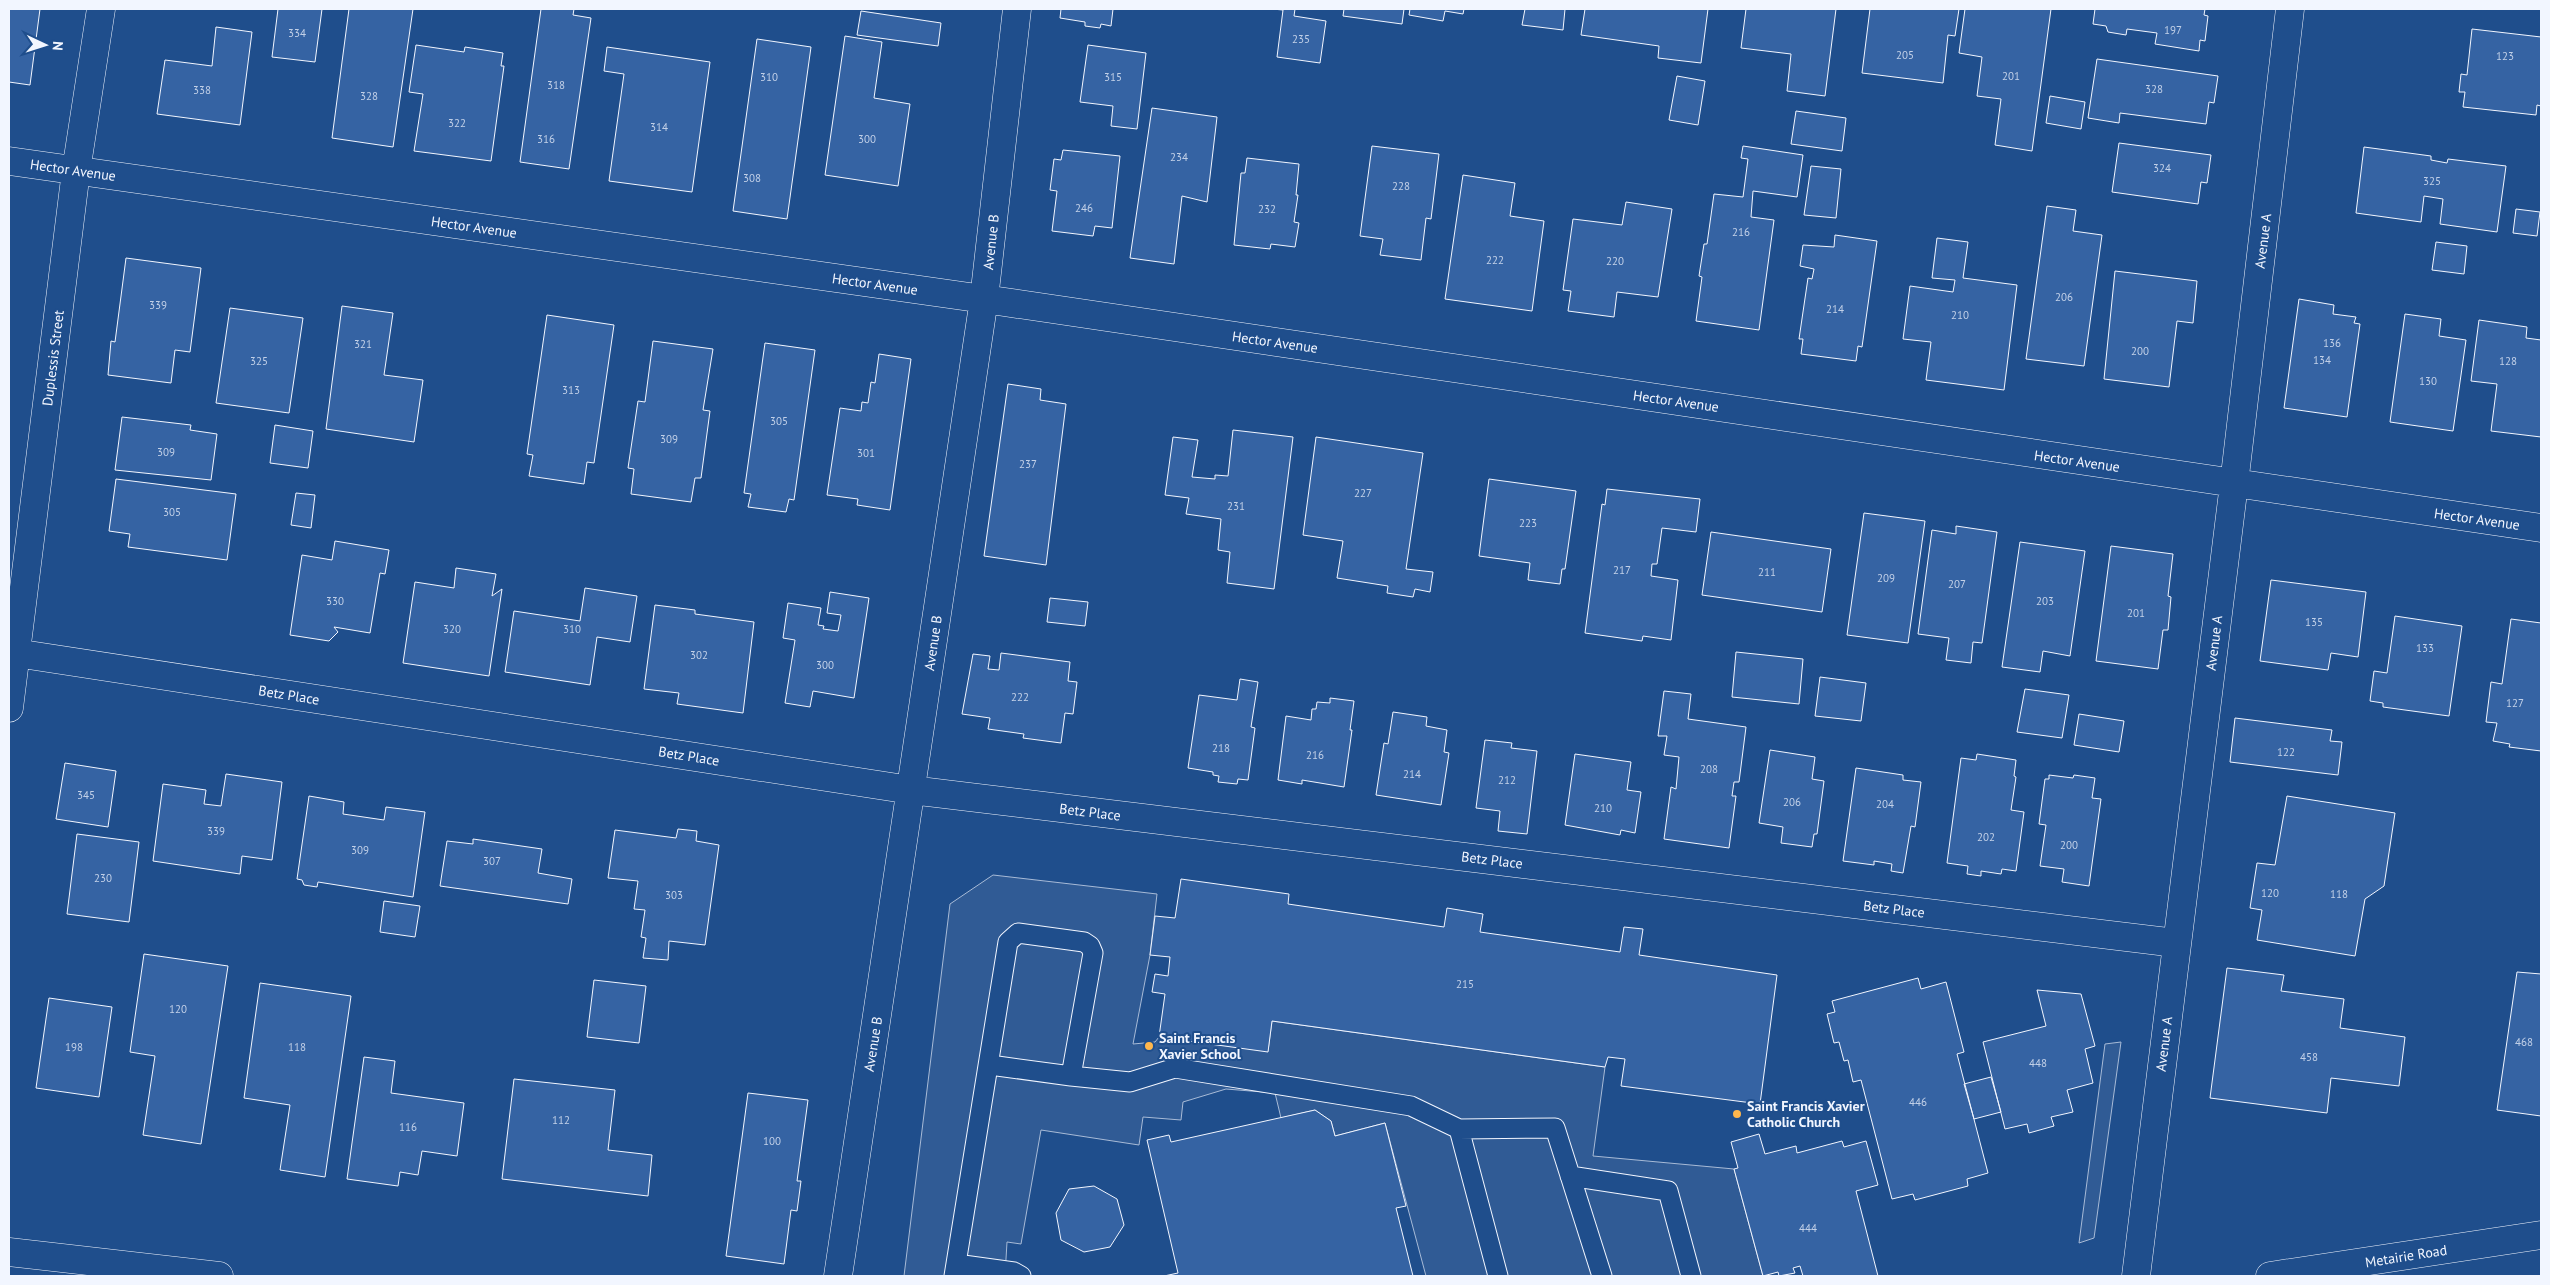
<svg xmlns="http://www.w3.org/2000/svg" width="2550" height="1285" font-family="'PT Sans',sans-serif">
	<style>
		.parking { fill: #305b95; stroke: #a8bbd7 }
		.building { fill: #3563a3; stroke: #f2f6ff }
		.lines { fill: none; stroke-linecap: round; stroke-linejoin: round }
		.service-casing { stroke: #f2f6ff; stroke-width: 21 }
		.minor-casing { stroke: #f2f6ff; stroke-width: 29 }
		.secondary-casing { stroke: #f2f6ff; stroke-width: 29 }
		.service { stroke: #1f4e8c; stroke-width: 19 }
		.minor { stroke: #1f4e8c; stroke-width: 28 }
		.secondary { stroke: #1f4e8c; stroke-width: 28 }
		.poi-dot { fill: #ffb74d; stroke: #1f4e8c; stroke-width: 2 }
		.labels { text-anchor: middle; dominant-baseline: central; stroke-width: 4; stroke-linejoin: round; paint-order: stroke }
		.number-label { font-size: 11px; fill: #c3d1e8 }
		.street-label { font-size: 14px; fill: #f2f6ff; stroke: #1f4e8c }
		.poi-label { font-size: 14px; font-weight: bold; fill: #f2f6ff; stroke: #1f4e8c; text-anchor: start }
	</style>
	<rect width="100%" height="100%" fill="#1f4e8c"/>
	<!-- parking -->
	<path class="parking" d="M993,875L1157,894L1150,955L1133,1044L1155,1042L1159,1037L1268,1051L1272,1021L1605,1067L1593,1156L1734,1169L1763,1276H1426L1385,1123L1335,1136L1331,1121L1315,1110L1281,1118L1275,1093L1226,1089L1183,1102L1181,1120L1143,1117L1139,1145L1041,1130L1021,1244L1007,1242L1005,1276H904L950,904Z
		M2121,1042L2094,1238L2079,1243L2105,1044Z"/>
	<!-- building -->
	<path class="building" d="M9,9H40L30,85L9,82Z
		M278,9H322L315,62L272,57Z
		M349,9H413L393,147L332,138Z
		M541,9H574L573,15L591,18L569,169L520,162Z
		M1061,9H1113L1111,26L1101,24L1100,28L1085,26V22L1060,18Z
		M1272,9H1295L1294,16L1326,21L1320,63L1277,57L1283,10Z
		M1344,9H1404L1402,24L1343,16Z
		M1410,9H1464L1463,14L1445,11L1443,21L1409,15Z
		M1525,9H1565L1563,30L1522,25Z
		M1585,9H1708L1701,63L1658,58L1659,46L1581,35Z
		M1746,9H1836L1825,96L1787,91L1791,54L1741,48Z
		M1870,9H1959L1955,36L1948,35L1943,83L1862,73Z
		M1965,9H2051L2032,151L1995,145L2001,99L1977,96L1982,57L1959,53Z
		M2095,9H2205L2204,15L2208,16L2205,41L2200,40L2199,51L2155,44L2157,33L2127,29L2126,35L2108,32L2106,26L2093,24Z
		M861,11L941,23L938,46L857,35Z
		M216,27L252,32L240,125L157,114L165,60L212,66Z
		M2472,29L2541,37V106L2537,105L2536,115L2463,107L2465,92H2459L2461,74L2467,75Z
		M845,36L882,42L874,98L910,104L898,186L825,175Z
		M757,39L811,47L787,219L733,211Z
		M416,45L464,52L465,47L503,53L501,66H504L491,161L414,151L423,94L409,92Z
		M1088,45L1146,53L1137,129L1111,126L1113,106L1080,102Z
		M607,47L710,62L692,192L609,181L624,74L604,71Z
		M2097,59L2218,76L2214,103L2209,102L2206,124L2120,113L2119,123L2088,118Z
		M1677,76L1705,81L1698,125L1669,120Z
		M2050,96L2085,102L2081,129L2046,123Z
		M1152,108L1217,117L1207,202L1182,196L1174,264L1130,258Z
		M1796,111L1846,118L1842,151L1791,144Z
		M2119,143L2211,155L2207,183L2201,182L2198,204L2112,192Z
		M1372,146L1439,154L1431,219L1426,218L1421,260L1380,255L1383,239L1360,236Z
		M1743,146L1803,155L1797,197L1753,191L1751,217L1774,220L1759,330L1696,321L1702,277L1699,276L1704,244H1707L1714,194L1743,197L1748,159L1741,158Z
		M2364,147L2431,156V160L2447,163L2448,159L2506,166L2497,232L2440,224L2443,199L2424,196L2421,222L2356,213Z
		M1063,150L1120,156L1112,228L1095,226L1093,236L1052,231L1057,191L1050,190L1054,159L1061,160Z
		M1247,158L1299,164L1296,195H1298L1294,222L1299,223L1295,247L1271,244L1270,249L1234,245L1241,173H1245Z
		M1811,166L1841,169L1836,218L1804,215Z
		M1463,175L1515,183L1510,216L1544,221L1532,311L1445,299Z
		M1626,202L1672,209L1658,297L1617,292L1614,317L1568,311L1571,291L1563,290L1573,219L1622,225Z
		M2047,206L2076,210L2073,231L2102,235L2084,366L2026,359Z
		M2516,209L2540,212L2537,236L2513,233Z
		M1835,235L1877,241L1862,347L1858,346L1856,361L1801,354L1803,339H1799L1808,278L1812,279L1814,269L1800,266L1803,245L1834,247Z
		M1937,238L1968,242L1963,278L2017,285L2004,390L1926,380L1931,342L1903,339L1910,286L1953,292L1955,280L1932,278Z
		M2436,242L2467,246L2464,274L2432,270Z
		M126,258L201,268L190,352L175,350L171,383L108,375L111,341L115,342Z
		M2115,271L2197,281L2193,323L2177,321L2169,387L2104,379Z
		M2299,299L2334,305L2333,314L2356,317L2354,323L2360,324L2347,417L2284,408Z
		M342,306L393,313L384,375L423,380L414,442L326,429Z
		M230,308L303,318L289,413L216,403Z
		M2405,314L2441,319L2439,336L2466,340L2453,431L2390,422Z
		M547,315L614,325L594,463L587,462L584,484L529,476L533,455L527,454Z
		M2479,320L2527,327L2526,338L2541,340V437L2491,431L2497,384L2471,381Z
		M653,341L713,349L703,410L710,411L701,478H695L691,502L631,494L634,469L628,468L638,401L645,402Z
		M765,343L815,350L794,500L789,499L786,512L748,507L751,494L744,493Z
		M879,354L911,359L890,510L857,505L858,499L827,495L840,408L861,411L862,402L868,403L871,382L875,383Z
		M1008,384L1041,389L1040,400L1066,404L1046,565L984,556Z
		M122,417L191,425L190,430L217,434L211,480L115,470Z
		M275,425L313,431L308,468L270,463Z
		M1233,430L1293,437L1274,589L1227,583L1230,552L1218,550L1221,519L1186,514L1189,498L1165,495L1173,437L1198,440L1192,477L1215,479V475L1228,476Z
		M1316,437L1423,453L1406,569L1433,572L1430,592L1415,589L1413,597L1387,593L1388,586L1337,578L1343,541L1303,535Z
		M116,479L236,494L227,560L128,547L130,534L109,531Z
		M1489,479L1576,491L1565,569H1562L1560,584L1528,580L1530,563L1479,556Z
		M1607,489L1700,499L1696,532L1662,528L1657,564H1652L1651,576L1678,580L1671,640L1643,636L1642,641L1585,633L1602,504L1605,505Z
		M296,493L315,495L311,528L291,525Z
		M1864,513L1925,521L1908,643L1847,635Z
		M1956,526L1997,532L1982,643L1973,642L1971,663L1946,660L1949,638L1918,634L1932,530L1956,534Z
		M1711,532L1831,549L1822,612L1702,595Z
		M335,541L389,550L385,574L380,573L370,633L334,627L338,632L329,641L290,635L302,555L332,560Z
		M2020,542L2085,551L2070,656L2043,651L2040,672L2002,667Z
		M2111,546L2173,554L2168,596L2171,597L2168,630H2163L2158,669L2096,661Z
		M456,568L496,574L492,596L502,589L489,676L403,663L415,582L454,588Z
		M2271,580L2366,592L2358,657L2331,653L2328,670L2260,661Z
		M585,588L637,596L630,642L597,637L590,685L505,672L514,611L580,621Z
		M830,592L869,598L854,698L813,691L810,707L785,703L795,640L783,638L788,603L821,608L818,625L824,626L823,629L838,631L841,615L827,613Z
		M1050,598L1088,602L1085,626L1047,622Z
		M655,605L695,610V614L754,622L743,713L677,704L679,693L644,689Z
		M2395,616L2462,626L2449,716L2383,707V703L2370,701L2374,671L2387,673Z
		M2511,619L2541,623V751L2509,747L2510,744L2493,741L2497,723L2486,722L2491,682L2502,684Z
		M1736,652L1803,659L1799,704L1732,697Z
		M1001,653L1070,662L1068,681L1077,682L1073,714L1065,713L1061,743L1023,738L1024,734L988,729L990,718L962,714L973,654L990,656L988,669L999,670Z
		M1820,677L1866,683L1861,721L1815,716Z
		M1240,679L1258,682L1251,727L1255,728L1248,780L1238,779L1237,784L1218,782L1219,776L1213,775V772L1188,768L1199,695L1237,700Z
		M2025,689L2069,695L2062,738L2017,732Z
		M1664,691L1691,694L1688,719L1746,727L1739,782H1734L1732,796H1736L1729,848L1664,839L1671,787L1676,789L1679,757L1664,755L1667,736H1658Z
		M1330,698L1354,701L1350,730H1352L1344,787L1302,780V784L1278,780L1286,716L1311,720L1312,709H1316L1317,702L1330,703Z
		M1393,712L1427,717L1426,726L1447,730L1444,752L1449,753L1441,805L1376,795L1384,743L1388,744Z
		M2079,714L2124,721L2119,752L2074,745Z
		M2235,718L2332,730L2330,741L2342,742L2338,775L2230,762Z
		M1485,740L1512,743L1511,748L1537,751L1527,834L1498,831L1500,811L1476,808Z
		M1770,750L1815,757L1812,779L1824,781L1817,834H1814L1812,847L1781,843L1783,827L1759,823Z
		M1575,754L1631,762L1627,790L1641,792L1635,833L1621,830L1620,835L1565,825Z
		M1977,754L2016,760L2014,776L2016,777L2011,810L2024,812L2016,871L2002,869L2001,874L1981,871V876L1967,874L1968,866L1947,863L1961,758L1976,760Z
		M65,763L116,771L108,827L56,819Z
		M1856,768L1903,775V780L1921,782L1915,827L1911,826L1903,873L1891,871L1892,864L1874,861V865L1843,861Z
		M226,774L282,782L272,860L242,856L240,874L153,861L163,784L206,790L204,804L221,806Z
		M2049,775L2073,778L2074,775L2095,778L2092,798L2101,799L2089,886L2062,882L2064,869L2040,866L2046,825L2039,824L2045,779H2049Z
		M309,796L344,802L343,814L384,820L386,807L425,812L413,897L318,882L317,887L304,885L302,880L297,879Z
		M2287,796L2395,813L2384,886L2365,899L2355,956L2257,940L2262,910L2250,908L2257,863L2275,865Z
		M678,829L697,831L696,841L719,845L705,945L669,941L668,960L643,958L646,938L641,937L645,910L634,909L638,881L608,878L615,830L676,838Z
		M77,834L139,842L129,922L67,914Z
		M473,839L542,849L538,873L572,879L568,904L440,886L447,841L473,844Z
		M1181,879L1289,894L1288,904L1444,927L1447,908L1483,914L1480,932L1620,952L1624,927L1643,929L1639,955L1777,975L1760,1104L1621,1086L1625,1059L1608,1057L1605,1067L1272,1021L1268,1052L1159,1037L1165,994L1152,992L1155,974L1168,976L1170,957L1150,955L1155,916L1175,918Z
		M384,901L420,906L415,937L380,932Z
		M144,954L228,966L201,1144L143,1135L155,1056L130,1052Z
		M2227,968L2284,975L2281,991L2344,999L2340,1028L2405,1037L2399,1086L2331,1078L2327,1113L2210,1098Z
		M2517,972L2541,974V1116L2497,1110Z
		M1918,978L1921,989L1946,982L1964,1052L1957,1054L1988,1173L1967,1179L1968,1186L1915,1200L1913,1194L1892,1199L1861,1080L1853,1082L1848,1060L1844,1061L1839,1042L1834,1043L1827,1014L1835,1012L1832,1001Z
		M594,980L646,986L639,1043L587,1037Z
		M260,983L351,996L325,1177L280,1170L290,1105L244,1098Z
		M2037,990L2081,994L2095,1046L2085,1049L2093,1083L2067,1090L2073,1112L2051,1117L2054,1126L2029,1133L2027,1124L2005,1129L1983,1042L2046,1026Z
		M49,998L112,1007L99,1097L36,1088Z
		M364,1057L395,1061L391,1093L464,1103L457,1156L422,1151L418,1175L400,1172L398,1186L347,1179Z
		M1991,1077L2001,1112L1974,1119L1964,1084Z
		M514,1079L615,1090L608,1150L652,1155L648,1196L502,1179Z
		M748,1093L808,1100L797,1181H801L797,1211L791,1210L784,1264L726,1256Z
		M1315,1110L1331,1121L1335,1136L1385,1123L1406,1206L1396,1208L1413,1276H1164L1178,1273L1147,1140L1169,1135L1171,1142Z
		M1759,1134L1765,1154L1796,1146L1797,1153L1842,1141L1844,1147L1866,1141L1878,1185L1856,1191L1878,1276H1803L1800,1266L1793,1268L1795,1273L1779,1276L1778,1272L1763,1276L1734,1169L1738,1168L1731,1142Z
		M1094,1186L1117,1199L1124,1225L1110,1247L1084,1252L1061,1240L1056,1213L1069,1189Z"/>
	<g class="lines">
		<!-- service casing -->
		<g class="service-casing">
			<path id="service" d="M1071,1076L1130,1082L1175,1068L1411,1106L1459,1129L1555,1128L1602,1276
				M1459,1129L1498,1276
				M1570,1176L1668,1191L1691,1276
				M956,1264L1014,1272L1021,1276
				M954,1276L1008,942L1018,933L1084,942L1090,946L1093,953L1071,1076L990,1065"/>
		</g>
		<!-- minor casing -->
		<g class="minor-casing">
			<path id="minor" d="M9,161L984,299L2541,528
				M9,652L911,790L2176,943
				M9,708L76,171L101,9
				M9,1252L219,1276
				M838,1276L984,299L1017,9
				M2136,1276L2234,484L2290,9"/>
		</g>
		<!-- secondary casing -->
		<g class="secondary-casing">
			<path id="secondary" d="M2270,1276L2541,1235"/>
		</g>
		<!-- service -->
		<use href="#service" class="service"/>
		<!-- minor -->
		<use href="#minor" class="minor"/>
		<!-- secondary -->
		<use href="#secondary" class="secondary"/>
	</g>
	<!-- markers -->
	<g class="poi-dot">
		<circle cx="1149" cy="1046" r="5"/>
		<circle cx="1737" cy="1114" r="5"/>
	</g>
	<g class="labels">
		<!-- number labels -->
		<g class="number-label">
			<text x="2173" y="30">197</text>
			<text x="297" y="33">334</text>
			<text x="1301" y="39">235</text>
			<text x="1905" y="55">205</text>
			<text x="2505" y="56">123</text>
			<text x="2011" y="76">201</text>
			<text x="769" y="77">310</text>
			<text x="1113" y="77">315</text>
			<text x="556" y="85">318</text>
			<text x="2154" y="89">328</text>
			<text x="202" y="90">338</text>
			<text x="369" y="96">328</text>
			<text x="457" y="123">322</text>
			<text x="659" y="127">314</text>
			<text x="546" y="139">316</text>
			<text x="867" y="139">300</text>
			<text x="1179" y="157">234</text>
			<text x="2162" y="168">324</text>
			<text x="752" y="178">308</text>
			<text x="2432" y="181">325</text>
			<text x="1401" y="186">228</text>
			<text x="1084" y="208">246</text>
			<text x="1267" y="209">232</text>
			<text x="1741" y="232">216</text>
			<text x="1495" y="260">222</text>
			<text x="1615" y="261">220</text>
			<text x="2064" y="297">206</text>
			<text x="158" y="305">339</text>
			<text x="1835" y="309">214</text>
			<text x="1960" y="315">210</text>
			<text x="2332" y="343">136</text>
			<text x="363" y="344">321</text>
			<text x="2140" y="351">200</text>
			<text x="2322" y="360">134</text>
			<text x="259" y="361">325</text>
			<text x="2508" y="361">128</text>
			<text x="2428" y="381">130</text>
			<text x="571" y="390">313</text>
			<text x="779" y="421">305</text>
			<text x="669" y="439">309</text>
			<text x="166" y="452">309</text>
			<text x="866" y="453">301</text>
			<text x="1028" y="464">237</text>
			<text x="1363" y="493">227</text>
			<text x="1236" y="506">231</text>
			<text x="172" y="512">305</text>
			<text x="1528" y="523">223</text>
			<text x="1622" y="570">217</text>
			<text x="1767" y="572">211</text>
			<text x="1886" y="578">209</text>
			<text x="1957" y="584">207</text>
			<text x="335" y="601">330</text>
			<text x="2045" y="601">203</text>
			<text x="2136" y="613">201</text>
			<text x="2314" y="622">135</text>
			<text x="452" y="629">320</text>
			<text x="572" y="629">310</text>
			<text x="2425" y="648">133</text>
			<text x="699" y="655">302</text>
			<text x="825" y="665">300</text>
			<text x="1020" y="697">222</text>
			<text x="2515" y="703">127</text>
			<text x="1221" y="748">218</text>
			<text x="2286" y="752">122</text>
			<text x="1315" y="755">216</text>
			<text x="1709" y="769">208</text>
			<text x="1412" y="774">214</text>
			<text x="1507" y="780">212</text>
			<text x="86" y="795">345</text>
			<text x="1792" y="802">206</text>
			<text x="1885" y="804">204</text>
			<text x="1603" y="808">210</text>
			<text x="216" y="831">339</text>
			<text x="1986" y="837">202</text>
			<text x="2069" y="845">200</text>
			<text x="360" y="850">309</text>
			<text x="492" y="861">307</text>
			<text x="103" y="878">230</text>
			<text x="2270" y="893">120</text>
			<text x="2339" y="894">118</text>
			<text x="674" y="895">303</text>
			<text x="1465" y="984">215</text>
			<text x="178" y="1009">120</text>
			<text x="2524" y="1042">468</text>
			<text x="74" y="1047">198</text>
			<text x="297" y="1047">118</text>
			<text x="2309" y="1057">458</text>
			<text x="2038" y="1063">448</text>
			<text x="1918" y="1102">446</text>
			<text x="561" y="1120">112</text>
			<text x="408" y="1127">116</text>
			<text x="772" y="1141">100</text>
			<text x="1808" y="1228">444</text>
		</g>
		<!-- street labels -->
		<g class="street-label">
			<text transform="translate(73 170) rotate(8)">Hector Avenue</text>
			<text transform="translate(474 227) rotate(8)">Hector Avenue</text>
			<text transform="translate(2263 241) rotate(-83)">Avenue A</text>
			<text transform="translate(991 242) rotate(-84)">Avenue B</text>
			<text transform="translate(875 284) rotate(8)">Hector Avenue</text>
			<text transform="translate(1275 342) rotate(8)">Hector Avenue</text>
			<text transform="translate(53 358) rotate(-83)">Duplessis Street</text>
			<text transform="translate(1676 401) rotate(8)">Hector Avenue</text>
			<text transform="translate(2077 461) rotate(8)">Hector Avenue</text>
			<text transform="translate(2477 519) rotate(8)">Hector Avenue</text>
			<text transform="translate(933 643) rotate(-82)">Avenue B</text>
			<text transform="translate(2214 643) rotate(-83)">Avenue A</text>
			<text transform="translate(289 695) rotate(9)">Betz Place</text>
			<text transform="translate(689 756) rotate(9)">Betz Place</text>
			<text transform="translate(1090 812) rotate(7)">Betz Place</text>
			<text transform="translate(1492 860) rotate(7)">Betz Place</text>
			<text transform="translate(1894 909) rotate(7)">Betz Place</text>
			<text transform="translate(873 1044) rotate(-81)">Avenue B</text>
			<text transform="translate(2164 1044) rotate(-83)">Avenue A</text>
			<text transform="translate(2406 1256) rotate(-9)">Metairie Road</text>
		</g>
		<!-- poi labels -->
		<g class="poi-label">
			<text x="1159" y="1038">Saint Francis<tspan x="1159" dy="16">Xavier School</tspan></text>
			<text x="1747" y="1106">Saint Francis Xavier<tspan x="1747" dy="16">Catholic Church</tspan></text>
		</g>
	</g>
	<!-- border -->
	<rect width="2550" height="1285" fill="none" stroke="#f2f6ff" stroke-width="20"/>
	<!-- north arrow -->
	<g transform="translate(45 45) rotate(94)" stroke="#1f4e8c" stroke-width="4" paint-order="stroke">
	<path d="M0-4L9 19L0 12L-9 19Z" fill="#f2f6ff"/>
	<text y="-8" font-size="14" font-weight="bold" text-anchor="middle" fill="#f2f6ff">N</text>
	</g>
</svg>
